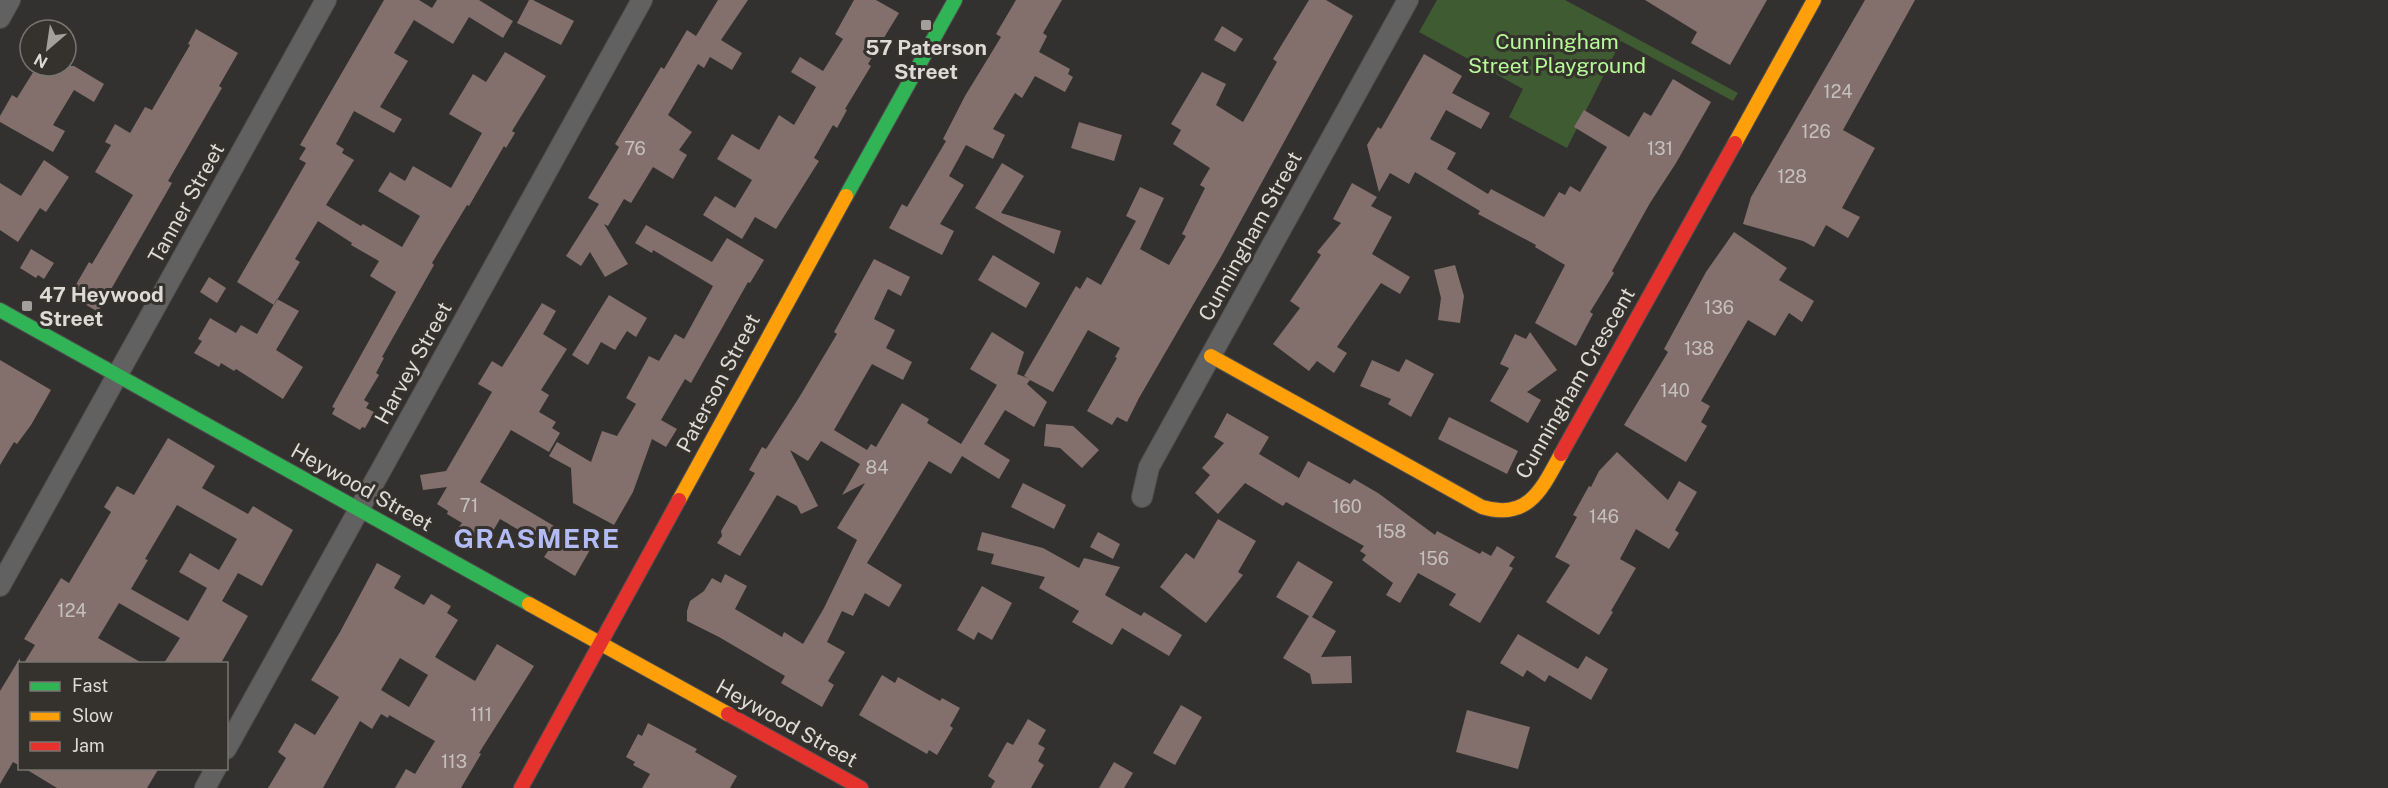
<svg xmlns="http://www.w3.org/2000/svg" width="2388" height="788" font-family="'Public Sans',sans-serif">
	<style>
		.green { fill: #3f5b32 }
		.building { fill: #83706c; fill-rule: evenodd }
		.lines { fill: none; stroke-linecap: round; stroke-linejoin: round }
		.street-casing { stroke: #514f4e; stroke-width: 22 }
		.fast-casing { stroke: #514f4e; stroke-width: 16 }
		.slow-casing { stroke: #514f4e; stroke-width: 16 }
		.jam-casing { stroke: #514f4e; stroke-width: 16 }
		.street { stroke: #616161; stroke-width: 20 }
		.fast { stroke: #30b455; stroke-width: 14 }
		.slow { stroke: #ff9f0a; stroke-width: 14 }
		.jam { stroke: #e5322d; stroke-width: 14 }
		.poi-dot { fill: #a29f9d; stroke: #35312d; stroke-width: 2 }
		.labels { text-anchor: middle; dominant-baseline: central; stroke-width: 6; stroke-linejoin: round; paint-order: stroke }
		.number-label { font-size: 18px; fill: #c6c0bd }
		.park-label { font-size: 21px; fill: #b5fb97; stroke: #35312d }
		.poi-label { font-size: 21px; font-weight: bold; fill: #dddad8; stroke: #35312d }
		.street-label { font-size: 21px; fill: #dddad8; stroke: #35312d }
		.district-label { font-size: 27px; font-weight: bold; letter-spacing: 1.5px; fill: #b2bbf3; stroke: #35312d }
	</style>
	<rect width="100%" height="100%" fill="#33312f"/>
	<!-- green -->
	<path class="green" d="M1437,0H1565L1738,93L1733,101L1621,41L1567,148L1509,117L1523,89L1419,32Z"/>
	<!-- building -->
	<path class="building" d="M384,0H419L432,8L437,0H479L513,21L503,38L469,17L453,44L414,20L394,53L408,61L380,107L402,119L394,133L354,111L336,144L344,149L342,153L354,160L326,205L361,226L363,224L402,247L420,216L378,191L390,172L405,181L413,166L451,188L482,133L449,114L473,74L486,82L505,52L546,76L512,131L515,133L506,148L504,146L469,206L467,205L432,263L434,265L382,357L384,358L376,373L379,375L364,400L369,403L366,408L374,412L365,428L362,427L360,430L332,414L335,408L332,407L396,292L370,276L379,261L351,245L352,243L318,221L295,259L300,262L274,305L237,282L306,163L299,159L306,148L300,145Z
		M529,0H533L574,21L561,45L517,23Z
		M718,0H748L721,40L742,53L732,70L710,57L704,68L698,64L668,115L692,132L679,150L687,155L673,179L653,167L631,203L624,199L608,226L604,224L628,264L605,277L590,252L581,266L566,256L599,204L588,198L619,147L615,144L661,67L664,69L687,30L696,36Z
		M854,0H876L899,13L868,64L871,66L845,109L847,110L837,128L833,125L814,158L819,161L776,229L755,217L742,239L703,215L715,196L735,208L752,180L717,159L732,134L759,150L779,115L794,125L816,87L791,72L800,57L823,71L843,39L835,34Z
		M1016,0H1062L1043,33L1047,36L1039,52L1070,69L1068,74L1073,77L1065,92L1035,76L1022,98L1015,93L993,129L1005,135L993,159L966,145L949,176L964,185L940,224L954,231L942,255L889,228L902,204L907,207L946,141L943,139L965,96L1001,37L996,34Z
		M1309,0H1326L1353,16L1222,255L1139,398L1127,422L1117,417L1112,425L1087,411L1117,358L1115,357L1120,348L1088,330L1053,392L1030,380L1027,384L1047,402L1034,427L1005,410L984,444L1010,460L999,479L962,456L951,474L929,461L867,563L902,585L889,607L865,593L853,616L842,611L827,642L845,652L828,681L834,685L822,707L781,683L785,676L719,637L687,621V611L690,601L704,591L712,578L721,583L725,574L747,586L735,609L782,637L784,632L803,644L824,608L857,540L837,528L865,483L842,495L860,464L821,441L808,461L790,450L818,506L801,514L797,506L777,495L740,556L717,543L722,536L721,531L755,473L749,470L762,447L766,449L800,396L837,334L834,332L874,259L910,277L901,296L888,289L874,319L895,330L886,348L912,362L903,380L872,364L834,430L867,450L871,444L876,447L902,403L929,419L927,423L961,444L997,385L970,369L992,332L1024,352L1017,374L1030,379L1024,376L1076,286L1080,289L1087,277L1101,285L1136,221L1126,216L1140,187L1164,198L1140,249L1169,265L1186,236L1182,234L1205,188L1200,185L1210,168L1173,144L1181,130L1171,124L1202,72L1226,84L1216,105L1243,122L1277,62L1273,59Z
		M1645,0H1767L1730,65L1691,43L1697,32Z
		M1865,0H1915L1843,130L1875,148L1842,208L1860,217L1848,238L1826,225L1814,247L1803,241L1743,224L1751,197Z
		M1222,26L1243,39L1235,52L1214,40Z
		M196,29L238,53L219,86L222,88L168,181L172,183L98,312L70,295L89,262L92,264L133,195L95,172L111,145L105,142L115,124L130,133L145,107L152,110L190,45L188,44Z
		M1424,54L1462,76L1452,93L1490,113L1481,129L1446,110L1430,139L1456,153L1447,169L1488,194L1491,189L1544,217L1559,192L1565,195L1570,186L1580,192L1607,147L1574,127L1584,110L1629,137L1644,112L1651,116L1673,79L1711,102L1676,163L1650,203L1612,271L1614,273L1590,312L1593,314L1576,346L1535,323L1565,265L1535,247L1536,245L1478,214L1480,211L1415,172L1409,184L1390,173L1379,192L1367,145L1378,127L1381,129Z
		M37,66H74L104,84L94,102L74,90L53,125L65,131L53,152L0,122V116L12,95L17,98Z
		M1079,122L1122,135L1114,161L1071,148Z
		M44,160L69,177L46,212L40,208L18,242L0,230V183L21,196Z
		M1002,163L1024,176L1001,213L1061,231L1054,254L975,208Z
		M1352,183L1377,197L1371,206L1392,217L1372,254L1410,277L1400,294L1381,283L1337,347L1347,353L1334,373L1317,361L1309,371L1273,344L1300,308L1290,301L1321,255L1317,252L1341,223L1333,219Z
		M646,225L712,262L727,238L764,260L750,283L748,282L691,383L685,379L661,420L677,429L666,447L652,439L633,492L614,525L573,503L571,468L549,456L557,442L591,462L602,431L617,436L636,404L626,398L649,356L659,361L675,334L684,339L713,286L653,250L652,253L635,243Z
		M1734,232L1787,268L1779,280L1814,301L1802,322L1789,313L1775,336L1748,320L1701,401L1710,406L1701,422L1707,426L1686,462L1624,425L1668,352L1664,349L1706,272Z
		M31,249L54,263L44,279L38,275L36,278L20,268Z
		M993,255L1040,283L1026,308L978,280Z
		M1455,265L1464,296L1460,323L1438,320L1441,298L1434,270Z
		M209,277L226,288L217,303L200,292Z
		M609,295L647,318L636,337L627,331L615,350L601,342L588,365L572,355Z
		M277,299L299,311L276,350L303,367L283,399L236,369L234,371L221,363L219,367L194,353L202,341L198,339L210,318L236,333L241,325L257,334Z
		M542,303L556,311L543,334L567,349L541,390L549,395L539,412L556,422L552,428L560,433L549,452L511,430L480,482L591,548L575,576L544,557L550,548L500,519L486,543L459,527L462,523L447,514L448,511L437,504L447,487L423,490L420,475L446,471L492,392L478,384L492,361L502,367Z
		M1530,332L1557,370L1527,392L1541,400L1528,423L1490,401L1509,368L1500,364L1515,334L1526,339Z
		M1406,359L1434,374L1411,417L1388,404L1391,399L1360,386L1372,360L1399,372Z
		M0,360L51,390L31,425L17,444L14,442L0,465Z
		M1227,413L1269,437L1259,454L1299,478L1308,461L1350,484L1354,479L1378,493L1435,535L1437,531L1480,554L1482,551L1491,556L1497,546L1515,557L1509,566L1513,568L1480,623L1449,605L1456,594L1418,573L1400,603L1386,595L1393,583L1362,560L1366,555L1360,551L1364,546L1286,502L1283,506L1245,483L1218,514L1195,493L1210,475L1202,468L1224,443L1214,437Z
		M1449,417L1518,451L1507,474L1438,439Z
		M1046,424L1073,426L1099,450L1082,468L1060,448L1044,446Z
		M168,438L215,466L202,488L248,514L253,506L293,530L262,586L238,573L222,601L248,616L221,663H164L180,638L119,603L98,638L142,663H24L35,645L24,639L61,578L69,583L111,512L104,507L117,486L134,495ZM177,505L237,539L219,570L190,553L179,572L207,588L188,621L131,589L148,560L145,559Z
		M1617,452L1668,500L1679,481L1697,492L1675,530L1679,533L1669,549L1636,529L1620,559L1636,568L1611,611L1613,612L1599,635L1546,602L1570,565L1555,557L1577,517L1573,515L1589,486L1591,487L1599,471Z
		M1023,483L1066,505L1054,529L1011,507Z
		M1218,519L1256,541L1238,572L1243,575L1206,623L1160,587L1186,553L1194,559Z
		M982,532L1043,548L1079,568L1084,558L1120,567L1105,595L1141,616L1144,612L1182,635L1169,656L1122,628L1112,645L1072,622L1079,611L1039,588L1045,577L991,564L994,554L977,550Z
		M1098,532L1120,544L1113,559L1090,547Z
		M1298,561L1333,582L1312,617L1336,631L1321,657L1351,656L1352,683L1312,684L1310,674L1283,658L1309,616L1276,597Z
		M377,563L401,576L394,588L424,605L431,594L451,606L447,613L458,620L435,657L475,681L497,644L534,666L479,753L481,754L461,788H395L406,769L415,774L435,741L389,715L388,718L381,714L372,729L360,721L323,788H268L286,758L278,752L295,723L315,735L339,697L311,680L340,632ZM400,658L428,675L409,707L381,690Z
		M982,586L1012,603L992,640L978,632L974,640L957,630Z
		M1518,634L1578,669L1586,656L1608,669L1591,700L1549,675L1545,682L1527,670L1523,677L1500,663Z
		M20,658V766L13,762L0,784V691Z
		M882,675L895,683L898,677L940,701L942,698L960,708L950,726L953,728L937,755L929,750L927,754L859,715Z
		M1181,705L1202,717L1175,765L1153,753Z
		M1467,710L1530,727L1518,769L1456,752Z
		M1028,719L1046,730L1038,744L1045,748L1038,761L1044,765L1031,788H991L995,781L988,776L1007,742L1013,745Z
		M648,723L697,749L695,752L737,776L730,788H642L650,774L633,765L635,762L626,757L638,734L642,736Z
		M1114,762L1133,773L1124,788H1099Z
		M24,768H159L147,788H57Z"/>
	<g class="lines">
		<!-- street casing -->
		<g class="street-casing">
			<path id="street" d="M0,18L10,0
				M1142,497L1149,467L1408,0
				M0,586L326,0
				M226,749L642,0
				M205,788L216,768"/>
		</g>
		<!-- fast casing -->
		<g class="fast-casing">
			<path id="fast" d="M846,196L955,0
				M0,310L529,604"/>
		</g>
		<!-- slow casing -->
		<g class="slow-casing">
			<path id="slow" d="M1735,143L1814,0
				M1211,356L1482,507C1528,521 1542,489 1561,454
				M679,500L846,196
				M529,604L728,714"/>
		</g>
		<!-- jam casing -->
		<g class="jam-casing">
			<path id="jam" d="M1561,454L1735,143
				M728,714L861,788
				M521,788L679,500"/>
		</g>
		<!-- street -->
		<use href="#street" class="street"/>
		<!-- fast -->
		<use href="#fast" class="fast"/>
		<!-- slow -->
		<use href="#slow" class="slow"/>
		<!-- jam -->
		<use href="#jam" class="jam"/>
	</g>
	<!-- markers -->
	<g class="poi-dot">
		<rect x="920" y="19" width="12" height="12" rx="3"/>
		<rect x="21" y="300" width="12" height="12" rx="3"/>
	</g>
	<g class="labels">
		<!-- number labels -->
		<g class="number-label">
			<text x="1838" y="91">124</text>
			<text x="1816" y="131">126</text>
			<text x="635" y="148">76</text>
			<text x="1660" y="148">131</text>
			<text x="1792" y="176">128</text>
			<text x="1719" y="307">136</text>
			<text x="1699" y="348">138</text>
			<text x="1675" y="390">140</text>
			<text x="877" y="467">84</text>
			<text x="469" y="505">71</text>
			<text x="1347" y="506">160</text>
			<text x="1604" y="516">146</text>
			<text x="1391" y="531">158</text>
			<text x="1434" y="558">156</text>
			<text x="72" y="610">124</text>
			<text x="481" y="714">111</text>
			<text x="454" y="761">113</text>
		</g>
		<!-- park labels -->
		<g class="park-label">
			<text x="1557" y="41">Cunningham<tspan x="1557" dy="24">Street Playground</tspan></text>
		</g>
		<!-- poi labels -->
		<g class="poi-label">
			<text x="926" y="47">57 Paterson<tspan x="926" dy="24">Street</tspan></text>
			<text x="39" y="294" text-anchor="start">47 Heywood<tspan x="39" dy="24">Street</tspan></text>
		</g>
		<!-- street labels -->
		<g class="street-label">
			<text transform="translate(186 203) rotate(-61)">Tanner Street</text>
			<text transform="translate(1250 236) rotate(-61)">Cunningham Street</text>
			<text transform="translate(413 363) rotate(-61)">Harvey Street</text>
			<text transform="translate(718 383) rotate(-62)">Paterson Street</text>
			<text transform="translate(1575 383) rotate(-60)">Cunningham Crescent</text>
			<text transform="translate(362 487) rotate(29)">Heywood Street</text>
			<text transform="translate(787 723) rotate(29)">Heywood Street</text>
		</g>
		<!-- district labels -->
		<g class="district-label">
			<text x="537" y="538">GRASMERE</text>
		</g>
	</g>
	<!-- legend -->
	<rect x="18" y="662" width="210" height="108" fill="#35312d" stroke="#787571" stroke-width="1.5"/>
	<rect x="30" y="682" width="30" height="9" fill="#30b455" stroke="#787571" stroke-width="1.5"/>
	<text x="72" y="692" font-size="18" fill="#dddad8">Fast</text>
	<rect x="30" y="712" width="30" height="9" fill="#ff9f0a" stroke="#787571" stroke-width="1.5"/>
	<text x="72" y="722" font-size="18" fill="#dddad8">Slow</text>
	<rect x="30" y="742" width="30" height="9" fill="#e5322d" stroke="#787571" stroke-width="1.5"/>
	<text x="72" y="752" font-size="18" fill="#dddad8">Jam</text>
	<!-- north arrow -->
	<g transform="translate(48 48) rotate(209)"><circle r="28" fill="#35312d" stroke="#787571" stroke-width="1.5"/>
	<path d="M0-4.5L10 22L0 15L-10 22Z" fill="#a29f9d"/>
	<text y="-9" font-size="16" font-weight="bold" text-anchor="middle" fill="#dddad8">N</text>
	</g>
</svg>
